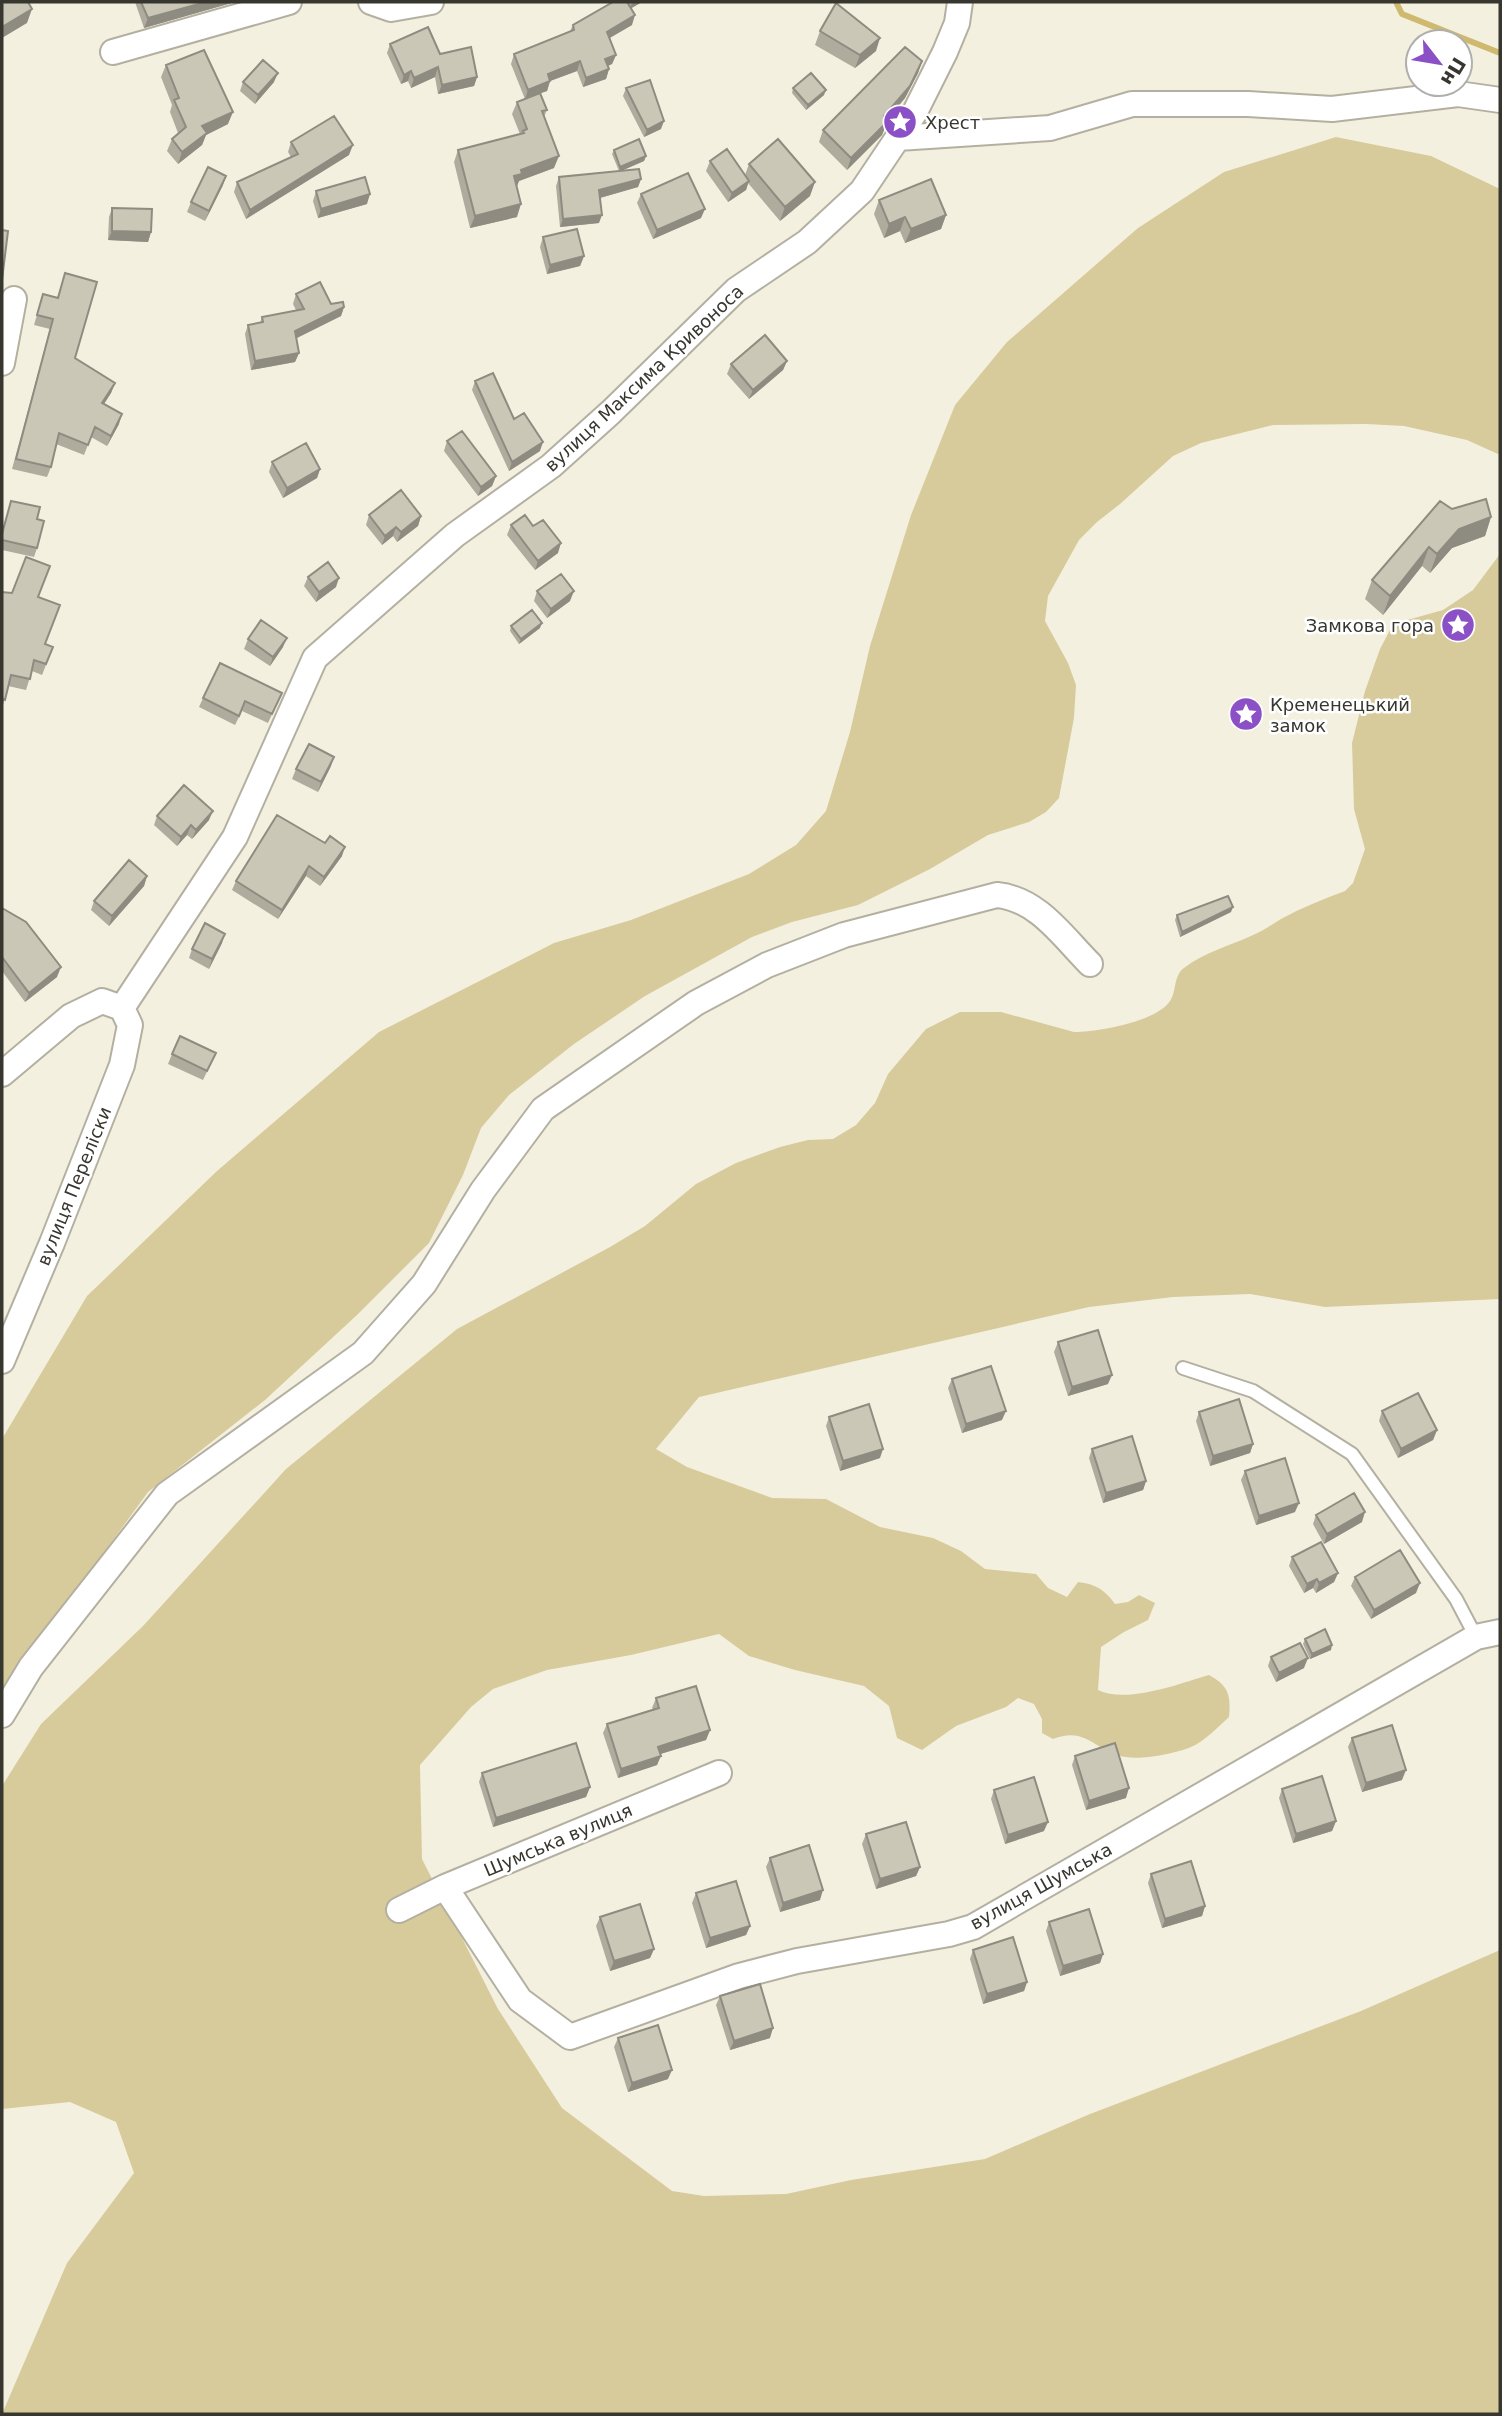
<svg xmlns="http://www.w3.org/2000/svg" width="1502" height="2416" font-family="'DejaVu Sans',sans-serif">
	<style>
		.green { fill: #d7cb9b }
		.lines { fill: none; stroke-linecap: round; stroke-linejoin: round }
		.stream { stroke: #ceb96e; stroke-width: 6 }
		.service-casing { stroke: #b4b0a1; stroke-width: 16 }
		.minor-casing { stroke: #b4b0a1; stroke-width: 28 }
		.service { stroke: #fff; stroke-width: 12 }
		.minor { stroke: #fff; stroke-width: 24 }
		.wall { fill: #afab9d }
		.shaded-wall { fill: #8e8b80 }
		.building { fill: #cbc7b7; stroke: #8e8b80; stroke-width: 2 }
		.labels { text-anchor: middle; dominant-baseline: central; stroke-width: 5; stroke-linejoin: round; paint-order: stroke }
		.poi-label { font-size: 18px; fill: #37362f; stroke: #fff; text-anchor: start }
		.street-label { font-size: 18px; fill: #37362f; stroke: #fff }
	</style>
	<rect width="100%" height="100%" fill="#f4f0e0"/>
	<!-- green -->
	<path class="green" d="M1336,137L1431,156L1500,189V455L1467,440L1404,426L1366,424L1273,425L1201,443L1173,456L1120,504L1097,522L1079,540L1048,596L1045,621L1068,663L1076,685L1074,718L1059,798L1046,812L1029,822L988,835L930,869L858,905L792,922L752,937L645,996L574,1044L509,1095L481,1128L463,1175L429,1243L357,1315L265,1400L148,1492L2,1693V1439L87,1296L217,1171L379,1032L554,943L631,920L749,874L796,845L826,811L850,732L870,646L911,515L955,405L1007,342L1138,228L1224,172Z
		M1500,554V1299L1325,1307L1250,1294L1173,1297L1089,1307L699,1397L656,1449L687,1467L772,1498L826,1499L880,1527L933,1538L961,1551L985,1569L1036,1574L1048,1588L1067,1597L1078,1582C1096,1584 1105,1590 1115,1604L1128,1602L1139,1595L1155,1603L1148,1620L1124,1632L1101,1647L1098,1690C1127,1704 1178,1684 1209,1675C1229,1686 1231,1695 1229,1717C1218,1727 1205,1741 1191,1747C1174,1754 1135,1762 1117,1755C1092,1746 1083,1727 1053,1739L1042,1733V1719L1034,1704L1018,1698L1006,1707L956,1726L922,1750L897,1738L889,1706L864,1686L795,1670L749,1656L719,1634L631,1655L547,1670L493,1689L471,1707L420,1765L422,1859L498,2009L562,2108L672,2191L704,2196L786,2194L851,2180L985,2159L1090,2114L1361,2011L1500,1950V2414H2L67,2263L134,2173L116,2122L70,2102L2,2109V1786L41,1724L143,1626L286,1469L457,1329L610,1247L645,1226L696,1184L736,1163L780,1147L808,1140L833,1139L856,1125L875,1103L888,1074L926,1029L960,1012H1001L1074,1032C1097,1032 1156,1022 1170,1001C1177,991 1173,976 1184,968C1204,952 1230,946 1253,935C1263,931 1271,925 1281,919C1301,908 1323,899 1345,891L1353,883L1365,849L1354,809L1352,743L1365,691L1380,649L1390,630L1400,622L1443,610L1473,590Z"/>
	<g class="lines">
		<!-- stream -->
		<path class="stream" d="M1396,2L1402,14L1500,53"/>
		<!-- service casing -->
		<g class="service-casing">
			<path id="service" d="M1183,1368L1253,1391L1352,1454L1456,1599L1476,1637"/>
		</g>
		<!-- minor casing -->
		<g class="minor-casing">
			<path id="minor" d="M371,2L391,9L431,2
				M113,52L289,2
				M898,138L1050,128L1132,104H1248L1332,109L1458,94L1500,100
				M2,363L14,299
				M122,1008L235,837L315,658L455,535L551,466L611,412L736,290L807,242L862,191L915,112L945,52L957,23L960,2
				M2,1074L71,1016L102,1001L122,1008
				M2,1361L52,1243L122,1065L130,1025L122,1008
				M2,1715L31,1667L167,1494L363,1353L424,1284L483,1190L543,1109L696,1003L767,965L844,935L997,895C1038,899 1063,937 1090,964
				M445,1887L520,2000L570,2037L739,1976L797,1961L949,1934L973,1927L1476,1637L1500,1632
				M399,1910L445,1887L719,1773"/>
		</g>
		<!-- service -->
		<use href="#service" class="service"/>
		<!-- minor -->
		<use href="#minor" class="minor"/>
	</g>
	<!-- wall -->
	<path class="wall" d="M135,2H235L144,28Z
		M613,2H642L631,8L632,25L610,38L616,55L612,64L608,66L609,69L606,79L583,87L577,71L550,81L547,91L540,93L547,110L544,117L554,168L519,181L517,186V217L470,228L454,162L458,150L520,134L512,114L517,102L525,99L511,64L514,54L570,31L573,25Z
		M820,31L876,51L855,68L815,45Z
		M390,44L440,54L477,77L474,86L438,94L435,77L411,88L408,81L401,84L387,53Z
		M922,61L918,73L905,98L888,119L882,135L847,170L819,142L823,130Z
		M166,65L228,124L206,135L202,145L178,164L167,151L172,139L178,133L170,112L172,105L161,77Z
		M243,82H274L255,104L240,91Z
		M626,88L661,129L644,137L623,96Z
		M793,88L824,95L806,110L792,93Z
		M291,142L349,155L246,219L234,192L237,182L291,157L288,152Z
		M614,150L646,156L644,161L620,171L641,179L638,187L600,198L599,223L560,227L556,186L559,177L619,171L612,154Z
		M710,161L745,175L749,164L810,196L780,221L748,183L746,190L728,202L706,171Z
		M223,185L205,221L187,212L191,202Z
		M316,191L367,204L318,218L313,201Z
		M641,194L701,218L653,239L637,203Z
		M879,200L946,215L941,229L905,243L900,231L884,238L874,214Z
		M112,208L151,232L148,242L108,240L109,217Z
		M543,237L584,256L580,266L547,274L540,247Z
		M65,273L75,358L115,383L111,393L104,404L119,424L107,446L91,437L84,455L56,444L51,467L47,477L12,469L50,329L34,325L43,294L57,298Z
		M296,294L344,307L341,316L296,338L299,353L295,362L251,370L245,334L248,325L260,323L262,317L296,310L293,304Z
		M787,361L783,370L749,399L727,374L731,364Z
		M475,381L540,451L509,471L472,390Z
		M447,441L496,476L492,486L478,496L444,451Z
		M272,462L320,469L317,478L283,498L269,472Z
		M11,501L37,519V548L34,557L2,550V531Z
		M1452,509L1491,517L1485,536L1452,548L1430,573L1422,566L1383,615L1365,599L1372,580Z
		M369,515L421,516L418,526L397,542L393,536L382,545L366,525Z
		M511,525L533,526L558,553L535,570L507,535Z
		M308,577L336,587L316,602L304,586Z
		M537,591L570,601L547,618L534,601Z
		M2,592L38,597L45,644L53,647L42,675L32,671L26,690L8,686L2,709Z
		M511,626L540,628L519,644L510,631Z
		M248,639L283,647L270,666L244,649Z
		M282,693L268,723L242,711L235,725L199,707L203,698Z
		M331,766L318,792L292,779L296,769Z
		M157,816L209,820L192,839L187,835L177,846L154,825Z
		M325,843L342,856L320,886L306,876L278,919L232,890L236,881Z
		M147,876L144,886L109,926L91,910L94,901Z
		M2,909L57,977L25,1002L2,971Z
		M1231,912L1180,937L1175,920L1177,915Z
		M222,943L209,969L189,958L192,949Z
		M216,1053L203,1080L168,1064L172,1054Z
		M1058,1342L1108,1384L1068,1396L1054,1352Z
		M952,1379L1002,1420L962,1433L948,1388Z
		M1382,1411L1437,1430L1433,1440L1398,1458L1379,1421Z
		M1199,1412L1253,1444L1250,1453L1210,1466L1196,1421Z
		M829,1417L880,1458L840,1471L826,1426Z
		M1092,1449L1146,1481L1143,1490L1103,1503L1089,1458Z
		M1245,1471L1295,1512L1256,1525L1241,1480Z
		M1316,1515L1362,1522L1324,1544L1313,1524Z
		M1292,1557L1338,1573L1334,1582L1316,1593L1313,1588L1304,1593L1289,1566Z
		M1355,1577L1416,1593L1371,1619L1351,1586Z
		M1305,1639L1331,1650L1310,1659L1303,1644Z
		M1271,1657L1304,1668L1276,1682L1268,1666Z
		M656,1698L710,1730L706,1740L660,1754L657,1765L618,1778L603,1733L607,1724L653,1709L652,1708Z
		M1352,1738L1402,1780L1362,1792L1348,1747Z
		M1075,1756L1126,1798L1086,1810L1072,1765Z
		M482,1773L590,1787L586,1797L493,1827L479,1782Z
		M1282,1789L1336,1821L1332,1831L1293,1843L1279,1798Z
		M994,1790L1044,1831L1005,1844L991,1799Z
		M866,1834L920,1867L916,1876L876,1889L862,1844Z
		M770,1858L820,1900L780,1912L766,1867Z
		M1151,1874L1205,1906L1202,1916L1162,1928L1148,1883Z
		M696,1893L750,1926L746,1935L706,1948L692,1903Z
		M600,1917L654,1949L650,1958L610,1971L596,1926Z
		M1049,1922L1103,1954L1100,1963L1060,1976L1046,1931Z
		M973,1950L1027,1982L1024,1991L983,2004L970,1959Z
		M720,1996L770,2038L730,2050L716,2005Z
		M618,2038L668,2079L628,2092L614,2047Z"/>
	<!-- shaded-wall -->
	<path class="shaded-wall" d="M206,2H235L144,28L148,18Z
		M632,2H642L630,9Z
		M32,9L27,23L2,38V27Z
		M635,15L632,25L604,41L607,32Z
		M880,38L876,51L855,68L860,55Z
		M616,55L612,64L602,68L605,59Z
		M580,61L577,71L550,81L547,91L525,99L528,90L548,74Z
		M922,61L918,73L905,98L880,128L884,116Z
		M438,67L435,77L411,88L414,78Z
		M609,69L606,79L583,87L586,78Z
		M411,71L408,81L401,84L404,75Z
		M278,73L274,82L255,104L258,95Z
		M477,77L474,86L438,94L442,85Z
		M826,90L824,95L806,110L808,105Z
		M233,112L228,124L206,135L202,145L178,164L182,152L202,126Z
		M888,120L882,135L847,170L851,158Z
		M664,121L661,129L644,137L647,130Z
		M353,145L349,155L246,219L250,210Z
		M559,156L554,168L519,181L517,186L510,188L514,176L521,170Z
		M646,156L644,161L619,172L620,167Z
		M226,176L223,185L205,221L209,211Z
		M641,179L638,187L596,199L599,190Z
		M749,181L746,190L728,202L732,193Z
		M815,182L810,196L780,221L785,207Z
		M370,194L367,204L318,218L321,209Z
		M521,204L517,217L470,228L475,216Z
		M705,209L701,218L653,239L657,230Z
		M602,215L599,223L560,227L563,219Z
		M946,215L941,229L905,243L911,229Z
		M905,217L900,231L884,238L889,224Z
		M112,231L151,232L148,242L108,240Z
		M584,256L580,266L547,274L550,265Z
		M344,307L341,316L291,341L295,331Z
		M299,353L295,362L251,370L255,361Z
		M787,361L783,370L749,399L753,390Z
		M115,383L111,393L98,413L102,403Z
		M122,414L119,424L107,446L111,436Z
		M543,442L540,451L509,471L512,462Z
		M320,469L317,478L283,498L287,488Z
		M496,476L492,486L478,496L481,487Z
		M421,516L418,526L397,542L401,532Z
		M1491,517L1485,536L1452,548L1430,573L1437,554L1459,529Z
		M396,527L393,536L382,545L385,536Z
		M561,543L558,553L535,570L538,561Z
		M1429,547L1422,566L1383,615L1390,596Z
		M339,578L336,587L316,602L319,592Z
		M574,591L570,601L547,618L551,609Z
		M542,623L540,628L519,644L521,639Z
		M287,638L283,647L270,666L273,657Z
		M334,757L331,766L318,792L321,782Z
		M213,811L209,820L192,839L196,830Z
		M191,825L187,835L177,846L181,837Z
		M345,847L342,856L320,886L324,877Z
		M309,866L306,876L278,919L282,910Z
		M147,876L144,886L109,926L112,916Z
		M1233,907L1231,912L1180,937L1182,932Z
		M225,934L222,943L209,969L212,959Z
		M61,967L57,977L25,1002L29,993Z
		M1112,1375L1108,1384L1068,1396L1072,1387Z
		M1006,1411L1002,1420L962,1433L966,1424Z
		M1437,1430L1433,1440L1398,1458L1401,1449Z
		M1253,1444L1250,1453L1210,1466L1213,1456Z
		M883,1449L880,1458L840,1471L843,1461Z
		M1146,1481L1143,1490L1103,1503L1106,1493Z
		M1299,1503L1295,1512L1256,1525L1259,1516Z
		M1365,1512L1362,1522L1324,1544L1327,1534Z
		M1338,1573L1334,1582L1316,1593L1319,1583Z
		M1317,1579L1313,1588L1304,1593L1307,1584Z
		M1420,1583L1416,1593L1371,1619L1374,1610Z
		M1332,1645L1331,1650L1310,1659L1312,1654Z
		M1308,1658L1304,1668L1276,1682L1279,1673Z
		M710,1730L706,1740L654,1756L658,1747Z
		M661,1756L657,1765L618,1778L621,1769Z
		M1406,1770L1402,1780L1362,1792L1366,1783Z
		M590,1787L586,1797L493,1827L496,1818Z
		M1129,1788L1126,1798L1086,1810L1089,1801Z
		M1336,1821L1332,1831L1293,1843L1296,1834Z
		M1048,1822L1044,1831L1005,1844L1008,1835Z
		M920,1867L916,1876L876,1889L880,1879Z
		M823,1890L820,1900L780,1912L783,1903Z
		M1205,1906L1202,1916L1162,1928L1165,1919Z
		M750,1926L746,1935L706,1948L710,1938Z
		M654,1949L650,1958L610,1971L614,1961Z
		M1103,1954L1100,1963L1060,1976L1063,1966Z
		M1027,1982L1024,1991L983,2004L987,1994Z
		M773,2028L770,2038L730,2050L734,2041Z
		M672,2070L668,2079L628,2092L632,2083Z"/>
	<!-- building -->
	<path class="building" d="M2,2H28L32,9L2,27Z
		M141,2H206L148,18Z
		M613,2H627L635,15L607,32L616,55L605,59L609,69L586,78L580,61L548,74L550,81L528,90L514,54L574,30L573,25Z
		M836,3L880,38L860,55L820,31Z
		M428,27L440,54L471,47L477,77L442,85L438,67L414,78L411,71L404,75L390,44Z
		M905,47L922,61L910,86L884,116L888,120L886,123L851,158L823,130Z
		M204,50L233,112L202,126L207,133L182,152L172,139L186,127L174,100L179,98L166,65Z
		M263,60L278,73L258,95L243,82Z
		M811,73L826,90L808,105L793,88Z
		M650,80L664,121L647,130L626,88Z
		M540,93L547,110L542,111L559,156L521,170L522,174L514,176L521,204L475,216L458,150L524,133L523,131L527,129L517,102Z
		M334,116L353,145L250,210L237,182L298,154L291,142Z
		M639,139L646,156L620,167L614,150Z
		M778,139L815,182L785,207L749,164Z
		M727,149L749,181L732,193L710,161Z
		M208,167L226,176L209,211L191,202Z
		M639,169L641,179L599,190L602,215L563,219L559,177Z
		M688,173L705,209L657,230L641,194Z
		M365,177L370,194L321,209L316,191Z
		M931,179L946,215L911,229L905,217L889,224L879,200Z
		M112,208L152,209L151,232L112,231Z
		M577,229L584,256L550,265L543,237Z
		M2,230L8,231L2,280Z
		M65,273L97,282L75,358L115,383L102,403L122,414L111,436L95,427L88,445L59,433L51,467L16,459L53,319L37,315L43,294L58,298Z
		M320,282L331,304L343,302L344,307L295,331L299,353L255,361L248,325L263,322L262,317L304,309L296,294Z
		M765,335L787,361L753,390L731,364Z
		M493,373L514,419L524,413L543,442L512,462L475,381Z
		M462,431L496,476L481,487L447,441Z
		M306,443L320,469L287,488L272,462Z
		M401,490L421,516L401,532L396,527L385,536L369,515Z
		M1486,499L1491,517L1459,529L1437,554L1429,547L1390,596L1372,580L1440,501L1452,509Z
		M11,501L40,507L37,519L44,521L37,548L2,540V534Z
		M525,515L533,526L543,520L561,543L538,561L511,525Z
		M26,557L50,566L38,597L60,605L45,644L53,647L46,664L34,660L30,679L11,675L5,700L2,699V592L12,593Z
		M328,562L339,578L319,592L308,577Z
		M561,574L574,591L551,609L537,591Z
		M532,610L542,623L521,639L511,626Z
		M261,620L287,638L273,657L248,639Z
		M220,663L282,693L272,714L245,701L239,716L203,698Z
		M309,744L334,757L321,782L296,769Z
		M184,785L213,811L196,830L191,825L181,837L157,816Z
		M277,815L325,843L330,836L345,847L324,877L309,866L282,910L236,881Z
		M129,860L147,876L112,916L94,901Z
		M1228,896L1233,907L1182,932L1177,915Z
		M2,908L26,922L61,967L29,993L2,957Z
		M205,923L225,934L212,959L192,949Z
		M180,1036L216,1053L207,1071L172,1054Z
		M1098,1330L1112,1375L1072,1387L1058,1342Z
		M991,1366L1006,1411L966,1424L952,1379Z
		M1418,1393L1437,1430L1401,1449L1382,1411Z
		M1239,1399L1253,1444L1213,1456L1199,1412Z
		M869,1404L883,1449L843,1461L829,1417Z
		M1132,1436L1146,1481L1106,1493L1092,1449Z
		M1285,1458L1299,1503L1259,1516L1245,1471Z
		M1354,1493L1365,1512L1327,1534L1316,1515Z
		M1321,1542L1338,1573L1319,1583L1317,1579L1307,1584L1292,1557Z
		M1400,1550L1420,1583L1374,1610L1355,1577Z
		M1325,1629L1332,1645L1312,1654L1305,1639Z
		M1300,1643L1308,1658L1279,1673L1271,1657Z
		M696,1686L710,1730L658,1747L661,1756L621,1769L607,1724L659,1708L656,1698Z
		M1392,1725L1406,1770L1366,1783L1352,1738Z
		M576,1743L590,1787L496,1818L482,1773Z
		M1115,1743L1129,1788L1089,1801L1075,1756Z
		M1322,1776L1336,1821L1296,1834L1282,1789Z
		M1034,1777L1048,1822L1008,1835L994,1790Z
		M906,1822L920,1867L880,1879L866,1834Z
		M809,1845L823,1890L783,1903L770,1858Z
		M1191,1861L1205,1906L1165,1919L1151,1874Z
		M736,1881L750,1926L710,1938L696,1893Z
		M640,1904L654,1949L614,1961L600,1917Z
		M1089,1909L1103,1954L1063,1966L1049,1922Z
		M1013,1937L1027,1982L987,1994L973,1950Z
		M760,1984L773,2028L734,2041L720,1996Z
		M658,2025L672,2070L632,2083L618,2038Z"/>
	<!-- icons -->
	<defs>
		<g id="sight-disc" transform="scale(1.75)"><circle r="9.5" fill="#8c50c6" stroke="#fff"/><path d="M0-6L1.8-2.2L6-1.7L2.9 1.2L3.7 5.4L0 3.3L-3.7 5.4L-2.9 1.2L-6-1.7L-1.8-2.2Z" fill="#fff"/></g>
	</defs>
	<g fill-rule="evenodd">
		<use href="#sight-disc" x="900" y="122"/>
		<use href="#sight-disc" x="1458" y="625"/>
		<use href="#sight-disc" x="1246" y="714"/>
	</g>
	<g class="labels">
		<!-- poi labels -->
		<g class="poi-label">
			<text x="925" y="122">Хрест</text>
			<text x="1434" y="625" text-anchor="end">Замкова гора</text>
			<text x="1270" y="704">Кременецький<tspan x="1270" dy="21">замок</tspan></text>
		</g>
		<!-- street labels -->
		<g class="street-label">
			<text transform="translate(644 378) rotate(-43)">вулиця Максима Кривоноса</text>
			<text transform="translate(74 1186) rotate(-68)">вулиця Переліски</text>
			<text transform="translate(558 1840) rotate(-23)">Шумська вулиця</text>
			<text transform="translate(1041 1886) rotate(-29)">вулиця Шумська</text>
		</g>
	</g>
	<!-- border -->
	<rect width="1502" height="2416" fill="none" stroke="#37362f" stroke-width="7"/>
	<!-- north arrow -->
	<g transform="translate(1439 63) rotate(121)"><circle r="33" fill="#ffffff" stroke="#afafac" stroke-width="2"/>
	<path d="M0-5L12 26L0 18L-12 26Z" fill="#8c50c6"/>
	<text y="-10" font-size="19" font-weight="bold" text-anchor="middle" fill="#37362f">Пн</text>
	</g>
</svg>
